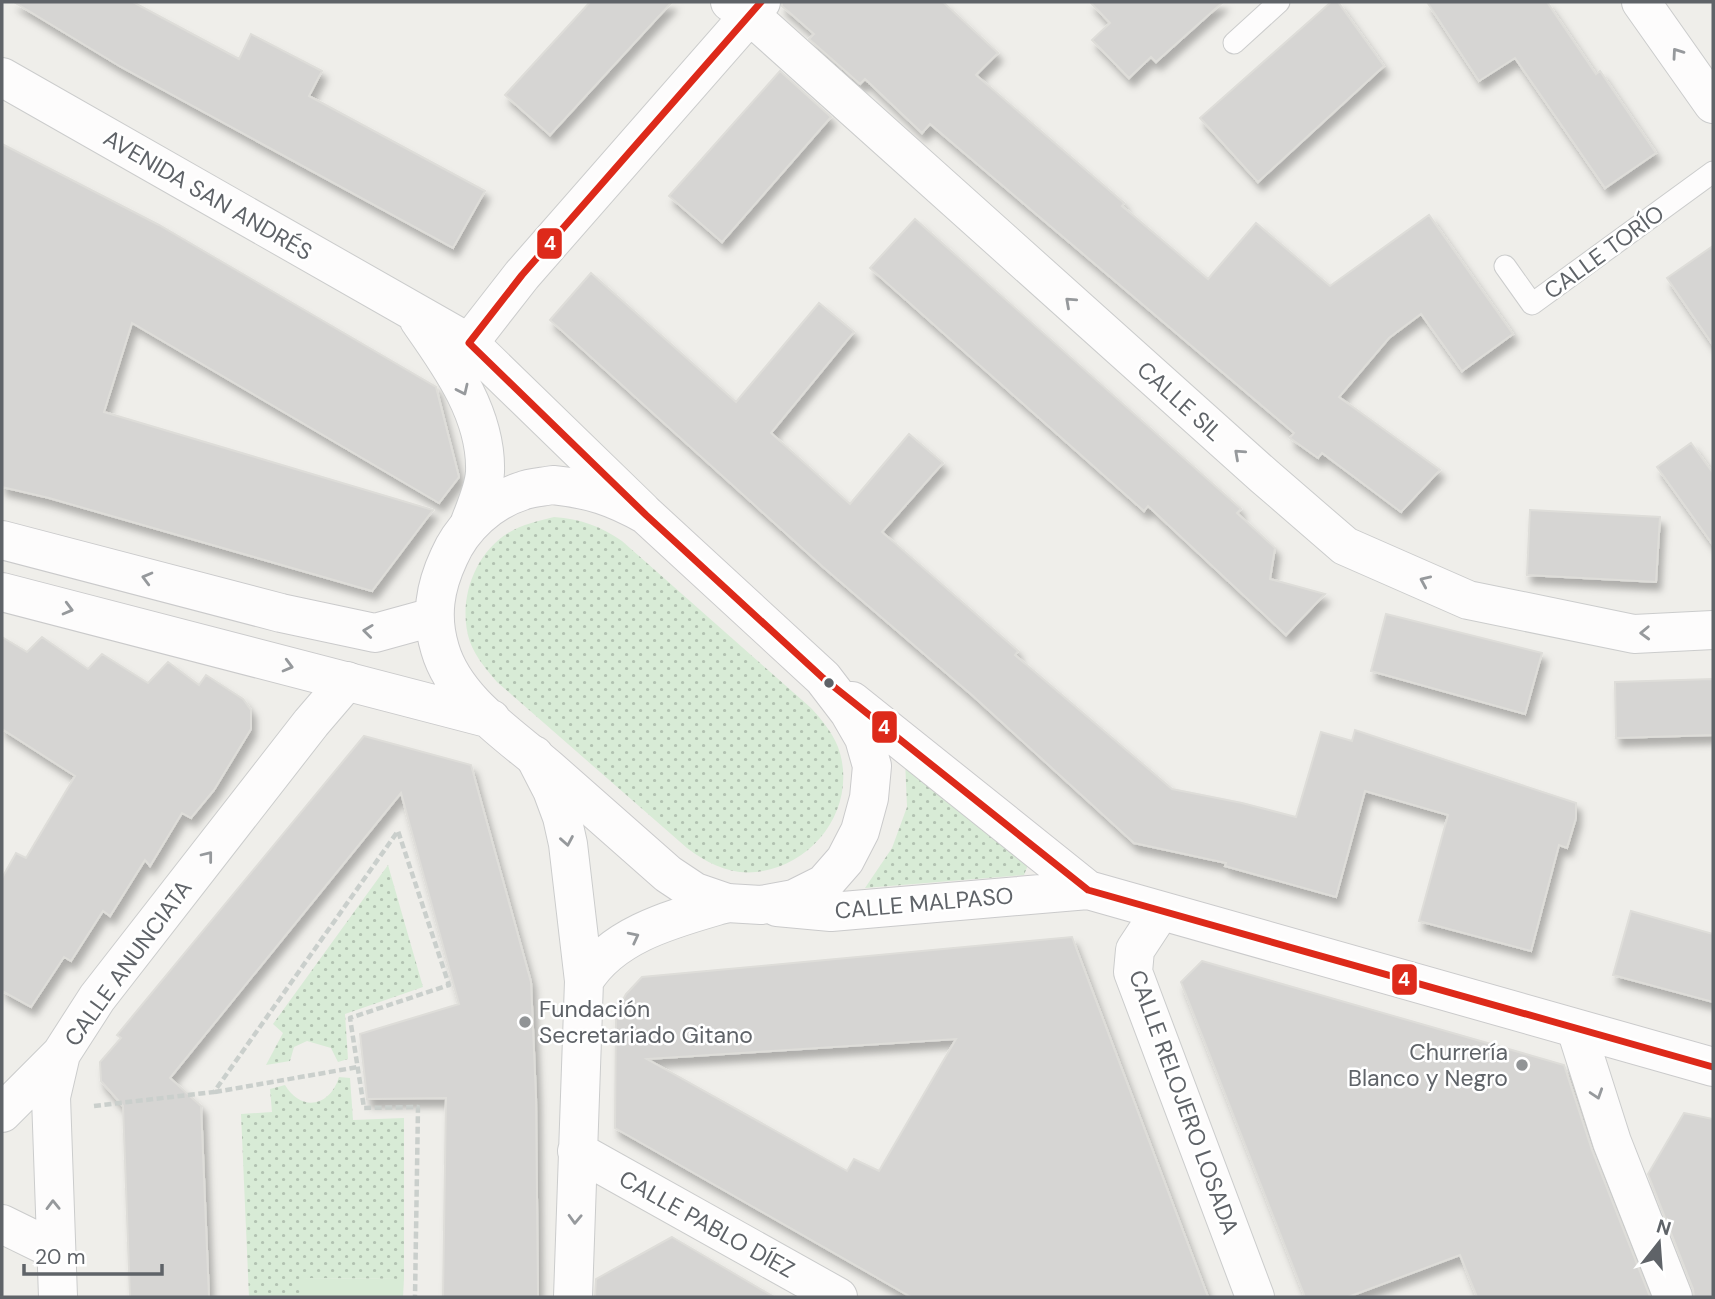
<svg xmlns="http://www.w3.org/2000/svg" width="1715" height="1299" font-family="'DM Sans',sans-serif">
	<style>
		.grass { fill: url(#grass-dots) }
		.park { fill: #d8ebd6 }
		.building { fill: #d6d5d3; stroke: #deddd9; stroke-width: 2; fill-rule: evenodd; filter: url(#shadow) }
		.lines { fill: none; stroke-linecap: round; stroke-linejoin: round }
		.service-casing { stroke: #cbcccc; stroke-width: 23 }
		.minor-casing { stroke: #cbcccc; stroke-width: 40 }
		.tertiary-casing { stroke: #cbcccc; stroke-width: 40 }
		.secondary-casing { stroke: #cacacb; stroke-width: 40 }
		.path { stroke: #cacfcc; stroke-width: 4.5; stroke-dasharray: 7 3.5; stroke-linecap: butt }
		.service { stroke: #fdfcfc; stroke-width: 21 }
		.minor { stroke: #fdfcfc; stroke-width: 38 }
		.tertiary { stroke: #fdfcfc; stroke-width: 38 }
		.secondary { stroke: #fdfcfc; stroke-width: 38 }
		.bus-1-casing { stroke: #fff; stroke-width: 12 }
		.bus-1 { stroke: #dd2a1a; stroke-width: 7 }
		.oneway { stroke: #96999c }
		.bus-dot { fill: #5f6368; stroke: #fff; stroke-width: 2.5 }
		.poi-dot { fill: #919496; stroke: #fff; stroke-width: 2.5 }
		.labels { text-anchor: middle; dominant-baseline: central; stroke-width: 5; stroke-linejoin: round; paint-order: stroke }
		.street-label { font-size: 23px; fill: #5f6368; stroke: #fff }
		.poi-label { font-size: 23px; fill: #5f6368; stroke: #fff; text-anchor: start }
		.line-badge { stroke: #fff; stroke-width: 2.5 }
		.badge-label { font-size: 19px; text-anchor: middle; font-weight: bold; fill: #fff }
	</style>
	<defs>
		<pattern id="grass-dots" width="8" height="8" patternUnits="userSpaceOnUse" patternTransform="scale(1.75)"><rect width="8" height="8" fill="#d8ebd6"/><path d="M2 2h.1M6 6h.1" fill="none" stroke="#b2c2b1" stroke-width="1.8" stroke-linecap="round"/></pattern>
		<filter id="shadow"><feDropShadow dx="4.5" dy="8" stdDeviation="3.5" flood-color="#0004"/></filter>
	</defs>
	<rect width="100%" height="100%" fill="#efeeea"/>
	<!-- grass -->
	<path class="grass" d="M554,517C581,519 600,526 622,541L811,708C822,720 832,732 838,747C859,805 815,866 756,872C730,875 707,863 687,848L497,682C487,670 476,658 470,642C457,603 473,555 508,533C523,524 538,521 554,517Z
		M905,759L1028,865L1024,875L865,888L892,848L907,807Z
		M388,865L423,987L345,1014L348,1059L338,1062L331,1048L307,1041L294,1047L290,1061L266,1065L283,1033L273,1024Z
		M339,1077L350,1078L353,1120L404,1118V1279L301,1278V1297H249L241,1114L272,1112L270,1089L285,1085C301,1112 330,1107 339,1077Z"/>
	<!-- park -->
	<path class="park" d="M301,1278L404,1279L403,1297H301Z"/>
	<!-- building -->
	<path class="building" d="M14,2H133L239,59L251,34L322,71L309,96L485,191L453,248L121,67Z
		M590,2H672L550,135L505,95Z
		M782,2H943L998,53L976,75L1124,203L1122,206L1208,279L1256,223L1330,286L1429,215L1513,334L1462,371L1421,314L1389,338L1339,397L1440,470L1401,512L1322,453L1318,458L1290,438L1294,433L930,124L922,133L865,79L860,84L809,39L814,34L782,6Z
		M1090,2H1223L1156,62L1151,57L1129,78L1092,40L1110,23Z
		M1331,2H1338L1384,66L1258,182L1200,118Z
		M1427,2H1547L1596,74L1600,71L1656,153L1605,188L1515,58L1479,81Z
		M780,71L831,117L722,242L669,196Z
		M2,144L159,225L436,387L459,477L439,503L132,323L104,412L433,510L372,591L49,498L2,487Z
		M915,219L1241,509L1237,513L1275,548L1270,579L1325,594L1286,635L1148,506L1144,511L870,268Z
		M1713,246V345L1667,278Z
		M591,273L736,402L819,303L854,332L771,433L850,504L909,434L943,463L882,532L1018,651L1015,655L1172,789L1242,803L1296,817L1321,732L1352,741L1355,730L1576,803V818L1567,848L1559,845L1531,951L1419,921L1448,815L1365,791L1336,897L1225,866L1226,863L1134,843L973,696L823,567L550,320Z
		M1691,443L1713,473V545L1657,467Z
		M1530,510L1660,517L1656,582L1527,575Z
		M1386,614L1542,653L1525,714L1371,671Z
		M2,637L27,652L42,637L88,669L102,654L148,683L168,662L199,685L206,675L243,699L251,710V729L214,790L191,818L182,813L150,866L145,860L110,916L103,911L71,961L64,957L31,1007L2,991V878L16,853L26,858L75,776L2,729Z
		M1713,679V735L1616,738L1615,682Z
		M364,736L471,765L531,982L536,1097L538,1297H443L446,1098L367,1099L360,1034L459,1004L401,793L170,1078L201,1106L209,1297H130L123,1106L101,1081L100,1062L121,1038L117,1035Z
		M1631,911L1713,934V1002L1613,975Z
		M1072,937L1208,1297H911L615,1128L616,1013L626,994L642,977ZM956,1039L879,1171L854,1159L847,1171L647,1059Z
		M1202,961L1564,1065L1592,1150L1650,1297H1477L1460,1255L1348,1297H1305L1181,982Z
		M1684,1113L1713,1119V1297H1694L1693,1289L1648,1174Z
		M672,1237L774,1297H595L596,1279Z"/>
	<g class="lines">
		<!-- service casing -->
		<g class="service-casing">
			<path id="service" d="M1234,43L1279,2
				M1505,266L1532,304L1713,172"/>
		</g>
		<!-- minor casing -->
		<g class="minor-casing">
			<path id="minor" d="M730,2L750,15L1264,476L1345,546L1468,600L1634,634L1713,630
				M1641,2L1713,104
				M469,343L522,275L761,2
				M534,755L552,790L562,817L568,844L584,981L573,1297
				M1160,912L1135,950L1133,972L1255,1297
				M584,981C613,933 676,918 727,903
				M1576,1029L1612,1142L1673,1297
				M2,1113L61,1054
				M577,1151L838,1297
				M2,1224L55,1250
				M58,1297L51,1097L61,1054L97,998L311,723L347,681"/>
		</g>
		<!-- tertiary casing -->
		<g class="tertiary-casing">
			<path id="tertiary" d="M2,77L469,343L642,511
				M419,320C450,364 487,415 485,472C484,490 475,508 469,525"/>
		</g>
		<!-- secondary casing -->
		<g class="secondary-casing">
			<path id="secondary" d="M553,485C590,489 614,497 646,515L823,678L849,712L864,738L872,766L869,798L860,831L845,860L824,884L794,899L761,905L727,903L695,892L668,874C628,839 589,804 549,769C510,735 455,701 440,649C430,616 435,587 449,557C462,527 490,501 522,491C531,487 543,487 553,485Z
				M2,540L281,613L375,633L433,617
				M2,592L491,719
				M852,701L1088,890L1713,1067
				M777,907L831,912L1088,890"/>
		</g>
		<!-- path -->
		<path class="path" d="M215,1092L358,1067
			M94,1106L214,1092L398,831L449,985L350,1018L364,1108L418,1107L415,1297"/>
		<!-- service -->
		<use href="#service" class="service"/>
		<!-- minor -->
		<use href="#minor" class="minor"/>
		<!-- tertiary -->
		<use href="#tertiary" class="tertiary"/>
		<!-- secondary -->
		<use href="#secondary" class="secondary"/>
		<!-- bus-1 casing -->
		<g class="bus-1-casing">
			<path id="bus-1" d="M761,2L522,275L469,343L646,515L823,678L1088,890L1713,1067"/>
		</g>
		<!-- bus-1 -->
		<use href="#bus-1" class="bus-1"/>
	</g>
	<!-- one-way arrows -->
	<defs><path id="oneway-chevron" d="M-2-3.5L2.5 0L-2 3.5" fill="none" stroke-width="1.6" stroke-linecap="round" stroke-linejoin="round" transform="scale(1.75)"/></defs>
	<g class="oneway">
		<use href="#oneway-chevron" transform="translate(1677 53) rotate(-125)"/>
		<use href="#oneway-chevron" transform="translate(1070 302) rotate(-138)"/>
		<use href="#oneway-chevron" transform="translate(463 390) rotate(65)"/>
		<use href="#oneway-chevron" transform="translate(1239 454) rotate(-138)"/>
		<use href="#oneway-chevron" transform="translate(147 578) rotate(-165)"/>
		<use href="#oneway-chevron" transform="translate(1425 581) rotate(-156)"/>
		<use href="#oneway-chevron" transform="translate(68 609) rotate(15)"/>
		<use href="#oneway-chevron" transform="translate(368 631) rotate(-173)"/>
		<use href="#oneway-chevron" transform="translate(1645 633) rotate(178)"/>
		<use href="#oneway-chevron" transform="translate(288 666) rotate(15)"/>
		<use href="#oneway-chevron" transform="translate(567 841) rotate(80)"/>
		<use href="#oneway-chevron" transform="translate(208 856) rotate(-52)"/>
		<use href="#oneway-chevron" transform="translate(634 937) rotate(-27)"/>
		<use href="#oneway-chevron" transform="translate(1597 1094) rotate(72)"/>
		<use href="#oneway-chevron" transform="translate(53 1205) rotate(-91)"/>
		<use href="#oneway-chevron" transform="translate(575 1219) rotate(92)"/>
	</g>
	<!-- markers -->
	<circle class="bus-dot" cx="829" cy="683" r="6"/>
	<g class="poi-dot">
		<circle cx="525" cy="1022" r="7"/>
		<circle cx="1522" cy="1065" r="7"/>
	</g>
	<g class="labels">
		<!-- street labels -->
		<g class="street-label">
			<text transform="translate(208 195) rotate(30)">AVENIDA SAN ANDRÉS</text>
			<text transform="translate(1604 252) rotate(-36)">CALLE TORÍO</text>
			<text transform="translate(1180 401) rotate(42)">CALLE SIL</text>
			<text transform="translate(924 903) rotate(-5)">CALLE MALPASO</text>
			<text transform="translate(128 963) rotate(-54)">CALLE ANUNCIATA</text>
			<text transform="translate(1184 1102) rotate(70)">CALLE RELOJERO LOSADA</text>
			<text transform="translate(707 1224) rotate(29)">CALLE PABLO DÍEZ</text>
		</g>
		<!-- poi labels -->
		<g class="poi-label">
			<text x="539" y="1009">Fundación<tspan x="539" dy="26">Secretariado Gitano</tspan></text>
			<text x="1508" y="1052" text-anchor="end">Churrería<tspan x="1508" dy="26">Blanco y Negro</tspan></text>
		</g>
	</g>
	<g class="line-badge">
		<rect x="536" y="227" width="27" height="33" rx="7" fill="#dd2a1a"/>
		<rect x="871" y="710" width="27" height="34" rx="7" fill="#dd2a1a"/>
		<rect x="1391" y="963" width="27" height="33" rx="7" fill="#dd2a1a"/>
	</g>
	<g class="badge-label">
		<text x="550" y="250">4</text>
		<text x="884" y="734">4</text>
		<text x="1404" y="986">4</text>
	</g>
	<!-- border -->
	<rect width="1715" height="1299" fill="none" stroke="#5f6368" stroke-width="7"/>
	<!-- north arrow -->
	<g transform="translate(1659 1243) rotate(17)" stroke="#ffffff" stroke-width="5" paint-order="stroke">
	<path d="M0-5L12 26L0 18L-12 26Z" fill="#5f6368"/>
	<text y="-10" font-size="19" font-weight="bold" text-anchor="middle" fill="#5f6368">N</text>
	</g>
	<!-- scale -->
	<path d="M24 1264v10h138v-10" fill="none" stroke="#5f6368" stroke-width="3.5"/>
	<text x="35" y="1264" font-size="21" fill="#5f6368" stroke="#ffffff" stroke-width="5" paint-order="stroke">20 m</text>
</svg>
